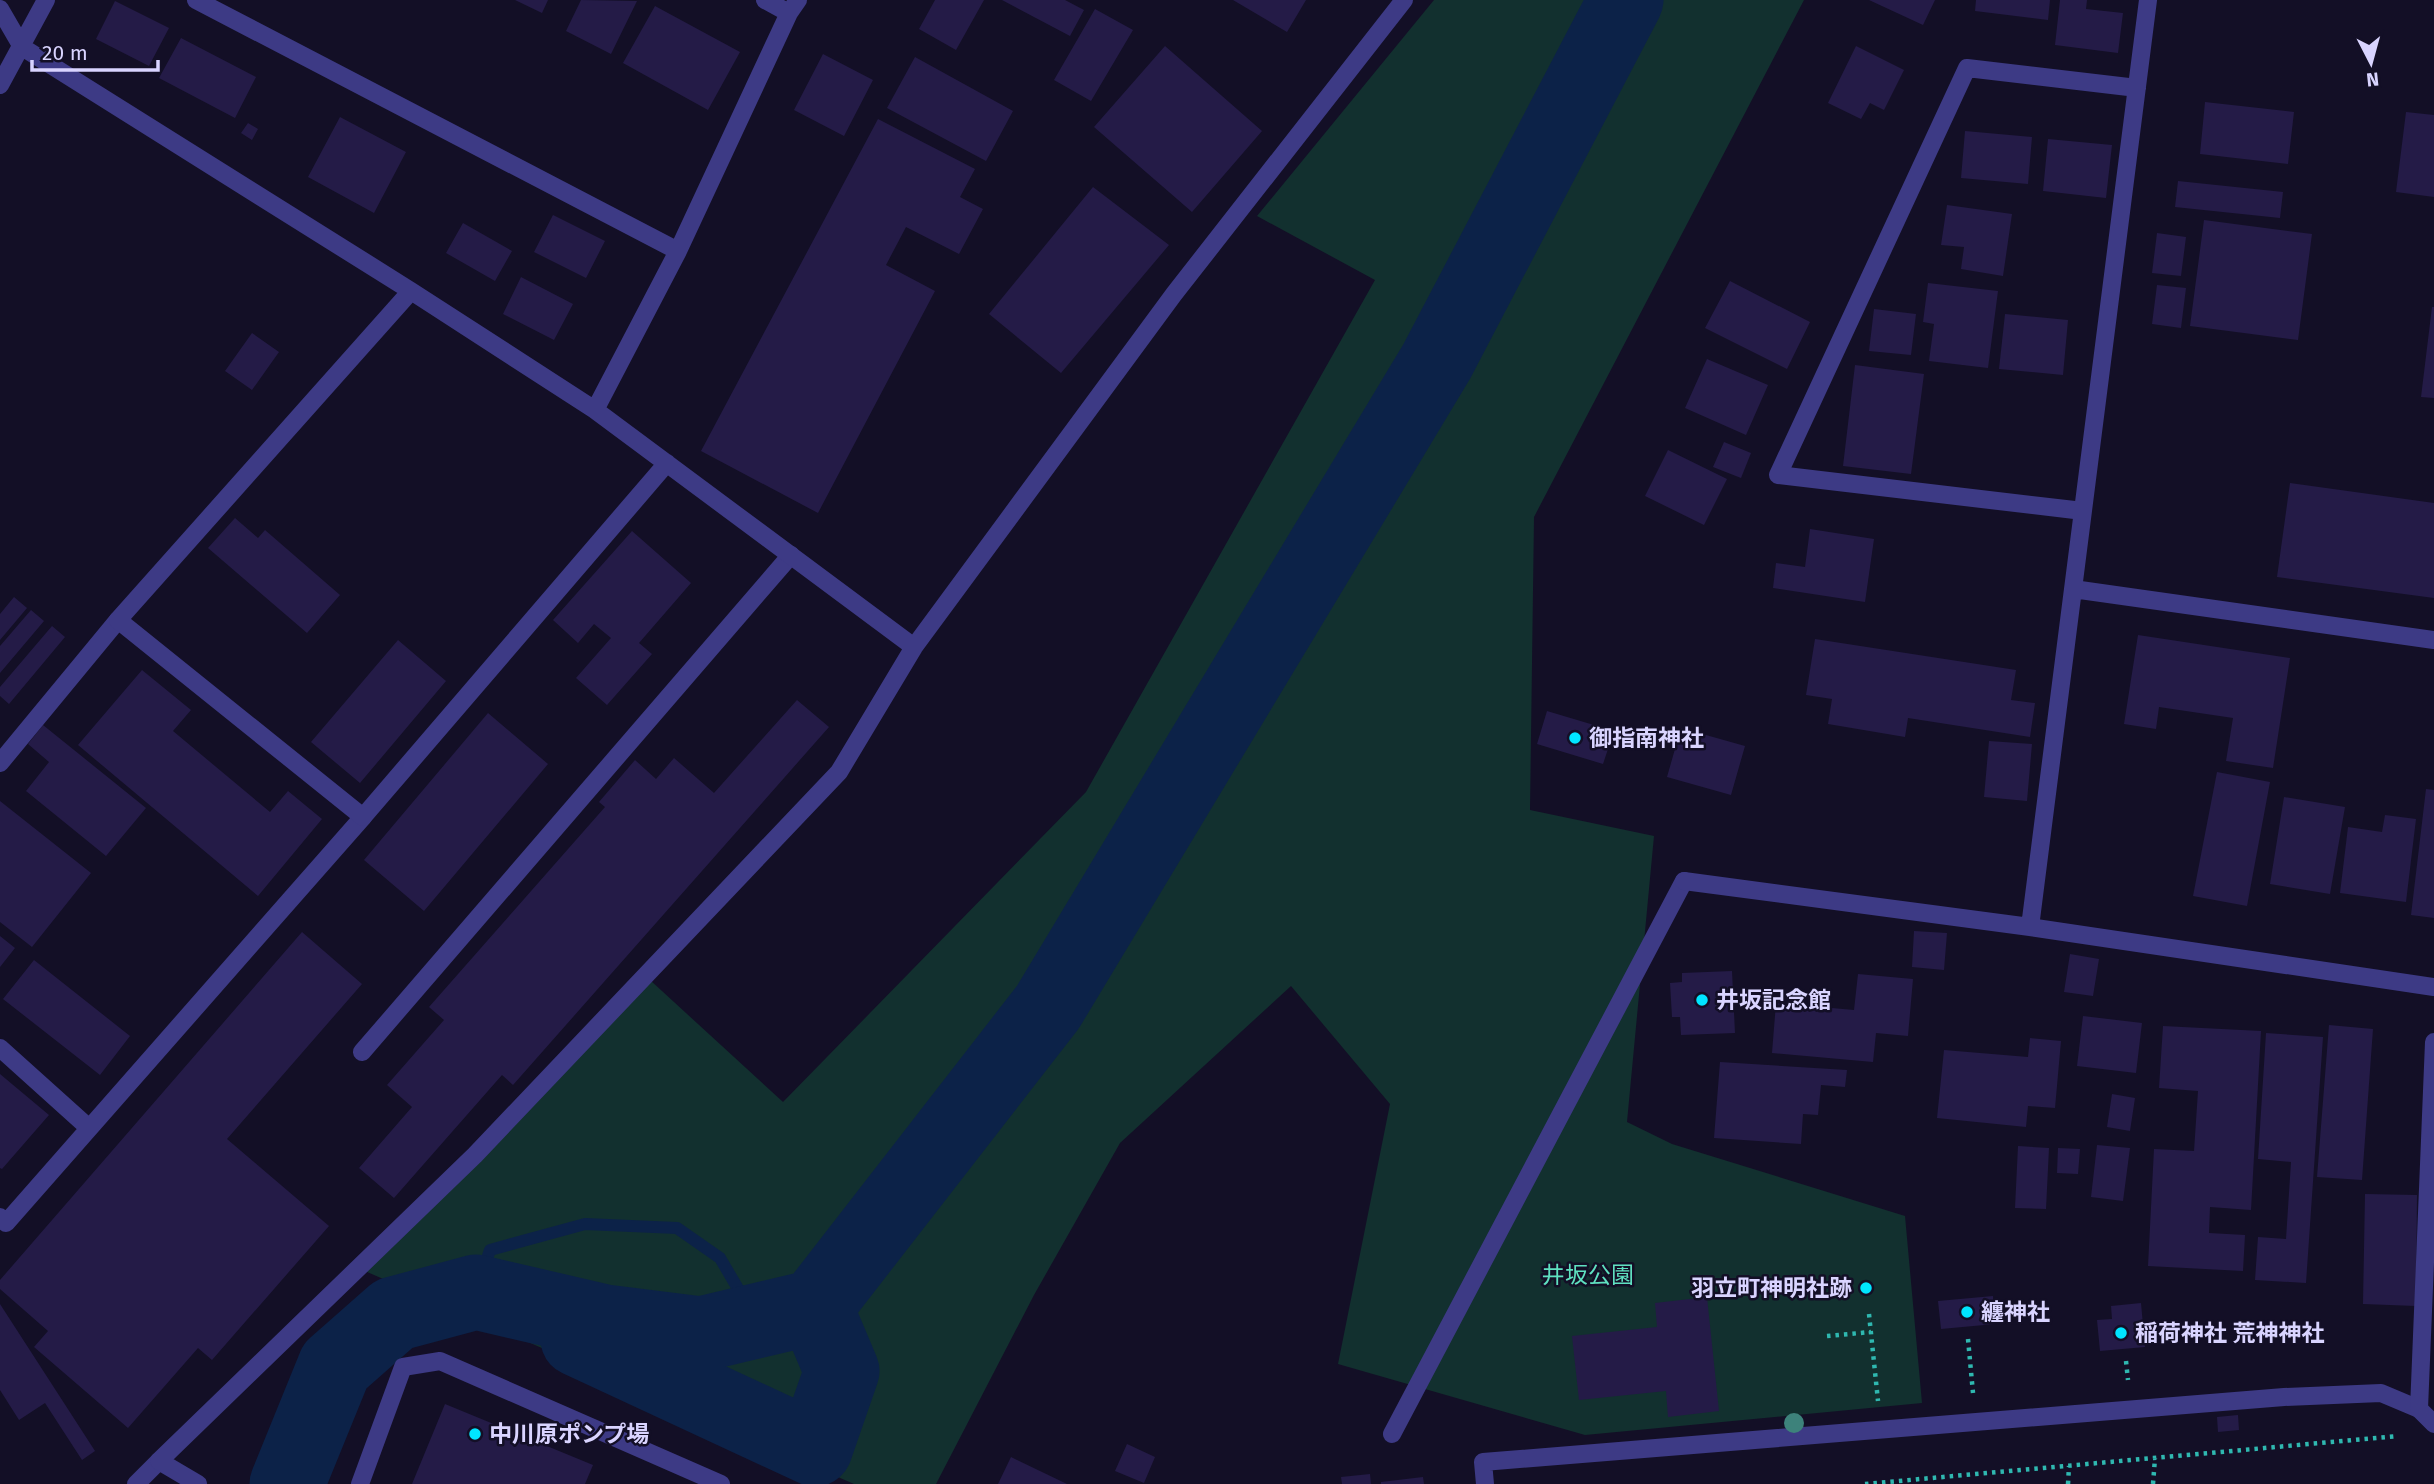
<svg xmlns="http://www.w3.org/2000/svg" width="2434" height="1484" font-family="'Fira Sans','Noto Sans JP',sans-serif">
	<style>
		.green { fill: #12302f }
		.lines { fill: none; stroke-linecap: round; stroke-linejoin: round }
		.stream { stroke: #0c2248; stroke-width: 12 }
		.river { stroke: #0c2248; stroke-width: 75 }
		.building { fill: #241b47 }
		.path { stroke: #2fb8b0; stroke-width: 4.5; stroke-dasharray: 3.5 5; stroke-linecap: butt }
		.lane { stroke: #3d3a85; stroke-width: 18 }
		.street { stroke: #3d3a85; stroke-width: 18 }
		.tree { fill: #3d827b }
		.poi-dot { fill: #00e5ff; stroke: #130f26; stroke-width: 2.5 }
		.labels { text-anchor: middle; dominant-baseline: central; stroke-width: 5; stroke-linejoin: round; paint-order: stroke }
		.poi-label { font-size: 23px; font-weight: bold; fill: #d9d4ff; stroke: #130f26; text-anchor: start }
		.park-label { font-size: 23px; fill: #5fe0c0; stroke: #130f26 }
	</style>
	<rect width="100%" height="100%" fill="#130f26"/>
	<!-- green -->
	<path class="green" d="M1434,0H1804L1534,517L1530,810L1654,836L1627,1122L1672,1144L1905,1216L1922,1403L1585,1435L1338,1364L1390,1104L1291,986L1120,1143L1034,1295L936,1484H854L358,1268L650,980L783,1102L1086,792L1375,280L1257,216Z"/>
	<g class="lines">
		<!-- stream -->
		<path class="stream" d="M476,1292L490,1250L585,1224L677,1228L720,1258L757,1321"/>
		<!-- river -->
		<path class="river" d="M578,1339L815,1449L842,1371L815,1307
			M287,1484L335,1366L394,1314L476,1292L605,1322L701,1334L815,1307L1048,1007L1437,361L1626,0"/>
	</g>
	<!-- building -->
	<path class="building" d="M515,0H548L542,13Z
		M581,0L637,1L611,54L566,31Z
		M935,0H984L956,50L919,29Z
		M1002,0H1065L1084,10L1070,36Z
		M1233,0H1306L1287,32Z
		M1869,0H1935L1923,25Z
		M1976,0H2050L2048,20L1975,11Z
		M2060,0H2087L2086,9L2123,13L2118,53L2055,45Z
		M115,1L169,28L149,66L96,39Z
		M655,6L740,52L708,110L623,63Z
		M1095,9L1133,30L1091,101L1054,80Z
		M181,38L256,77L235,118L159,78Z
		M1165,46L1262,131L1192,212L1094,127Z
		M1856,46L1904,70L1884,110L1870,103L1861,119L1828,103Z
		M823,54L873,80L844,136L794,110Z
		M915,57L1013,111L986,161L887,108Z
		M2205,102L2294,112L2288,164L2200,154Z
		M2406,112L2434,115V197L2396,192Z
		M340,117L406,152L374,213L308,177Z
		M878,119L975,169L960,197L983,209L959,254L906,227L886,265L935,291L818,513L701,451Z
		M248,123L258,129L252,140L241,133Z
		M1965,131L2032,137L2028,184L1961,178Z
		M2048,139L2112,145L2106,198L2043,191Z
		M2178,181L2283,192L2280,218L2175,207Z
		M1093,187L1169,245L1061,373L989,314Z
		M1947,205L2012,214L2003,276L1961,269L1964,247L1941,245Z
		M553,215L605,241L586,278L534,252Z
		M2204,220L2312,234L2298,340L2190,326Z
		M463,223L512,251L495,281L446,253Z
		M2157,233L2186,237L2181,276L2152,273Z
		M521,277L573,304L554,340L503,314Z
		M1730,281L1810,322L1787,369L1705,328Z
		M1928,283L1998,291L1988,368L1929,361L1934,324L1923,322Z
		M2157,285L2186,288L2181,328L2152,324Z
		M2432,307H2434V398L2421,397Z
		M1874,309L1916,314L1911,355L1869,351Z
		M2005,314L2068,320L2063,375L1999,369Z
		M252,333L279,352L252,390L225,371Z
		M1707,359L1768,385L1746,435L1685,408Z
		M1855,365L1924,374L1911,474L1843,466Z
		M1724,442L1751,453L1741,478L1713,467Z
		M1668,450L1727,479L1704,525L1645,496Z
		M2290,483L2434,503V598L2277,577Z
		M235,518L258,538L265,530L340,595L307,633L208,548Z
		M1810,529L1874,539L1865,602L1773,588L1776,563L1805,567Z
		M632,531L691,583L639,643L652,654L607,705L576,678L611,638L594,624L578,643L553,620Z
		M14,597L27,608L0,640V614Z
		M31,610L44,621L0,673V646Z
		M52,626L65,637L9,704L0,696V687Z
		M2138,635L2290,658L2273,768L2226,761L2233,718L2159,707L2156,729L2124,724Z
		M1815,639L2016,670L2011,700L2035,703L2030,737L1908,718L1905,737L1828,724L1832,699L1806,695Z
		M398,640L446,681L360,783L311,742Z
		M142,670L191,710L173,731L270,812L288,791L322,819L258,896L78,745Z
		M797,700L829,727L513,1085L502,1075L394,1198L359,1168L412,1107L387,1085L444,1020L429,1007L605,807L599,802L635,760L656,779L674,758L714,793Z
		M1547,711L1614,731L1603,764L1537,744Z
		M488,713L548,764L424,911L364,860Z
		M43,725L146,808L106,856L26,791L49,762L28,744Z
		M1681,728L1745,746L1731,795L1667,777Z
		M1989,741L2032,744L2027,801L1984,797Z
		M2217,772L2270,782L2247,906L2193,896Z
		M2426,789L2434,790V918L2411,915Z
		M2284,797L2345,807L2330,894L2270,884Z
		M0,801L91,873L32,947L0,922Z
		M2385,815L2416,819L2406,902L2340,893L2348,827L2382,832Z
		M1914,931L1947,933L1944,970L1912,967Z
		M302,932L362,984L227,1139L329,1226L212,1360L198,1348L128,1428L34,1347L48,1331L0,1289V1280Z
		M0,936L15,948L0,967Z
		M2070,954L2099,959L2093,996L2064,992Z
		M34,960L130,1036L100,1075L3,999Z
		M1732,971L1735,1033L1681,1035L1680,1017H1672L1670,983L1682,982V973Z
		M1858,974L1913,979L1908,1036L1876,1033L1873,1062L1772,1053L1776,1003L1854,1010Z
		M2083,1016L2142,1023L2136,1073L2077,1066Z
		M2329,1025L2373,1029L2362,1180L2317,1177Z
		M2163,1026L2261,1031L2251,1210L2210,1207L2209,1233L2245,1235L2243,1271L2148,1266L2154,1149L2194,1151L2198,1091L2159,1088Z
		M2266,1033L2323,1037L2306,1283L2255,1280L2258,1237L2286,1239L2291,1162L2258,1159Z
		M2030,1038L2061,1041L2055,1108L2028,1106L2026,1127L1937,1118L1944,1050L2028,1057Z
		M1720,1062L1847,1070L1845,1087L1821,1085L1818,1115L1803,1114L1801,1144L1714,1138Z
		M0,1074L49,1115L2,1169L0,1168Z
		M2112,1094L2135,1098L2130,1131L2107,1127Z
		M2097,1145L2130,1148L2123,1201L2091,1197Z
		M2018,1146L2049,1148L2046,1209L2015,1208Z
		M2058,1148L2080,1149L2078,1174L2057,1173Z
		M2365,1194L2417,1195L2416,1306L2363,1304Z
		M1993,1296L1995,1324L1941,1329L1938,1301Z
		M1707,1297L1719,1411L1668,1417L1666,1391L1579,1400L1572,1336L1657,1327L1655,1303Z
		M2141,1303L2145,1347L2100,1351L2097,1320L2112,1319L2111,1306Z
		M0,1304L95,1451L82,1460L45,1403L19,1420L0,1390Z
		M445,1404L593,1465L585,1484H412Z
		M2238,1415L2239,1430L2218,1432L2217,1417Z
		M1127,1444L1155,1457L1144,1483L1115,1471Z
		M1011,1457L1067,1484H998Z
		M1370,1474L1371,1484H1342L1341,1477Z
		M1423,1477L1424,1484H1381V1482Z"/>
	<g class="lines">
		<!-- path -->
		<path class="path" d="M1869,1314L1878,1401
			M1827,1336L1871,1332
			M1968,1339L1973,1393
			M2126,1361L2128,1380
			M1865,1484L2398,1436
			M2068,1484L2069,1466
			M2153,1484L2155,1458"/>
		<!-- lane -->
		<path class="lane" d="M0,763L118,620
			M0,1048L89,1128
			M362,1052L791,555
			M0,1217L6,1223L363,817
			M1392,1434L1684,881
			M136,1484L159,1461
			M360,1484L403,1367L440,1361L721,1484
			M1485,1484L1483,1462L2284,1397L2381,1393L2419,1409"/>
		<!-- street -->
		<path class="street" d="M196,0L678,251
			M765,0L789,13
			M0,9L22,47L411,291L595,410L914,647
			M0,85L46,0
			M411,291L118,620L363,817L667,463
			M595,410L678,251L789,13L798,0
			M2083,511L1778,475L1967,68L2137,88
			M2073,589L2434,640
			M1684,881L2030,927L2434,987
			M2030,927L2148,0
			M2434,1042L2419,1409L2434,1424
			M198,1484L159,1461L475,1155L839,772L914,647L1174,294L1404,0"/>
	</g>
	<!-- trees -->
	<circle class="tree" cx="1794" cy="1423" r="10"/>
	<!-- markers -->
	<g class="poi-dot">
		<circle cx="1575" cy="738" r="7"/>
		<circle cx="1702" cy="1000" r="7"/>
		<circle cx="1866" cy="1288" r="7"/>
		<circle cx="1967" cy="1312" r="7"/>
		<circle cx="2121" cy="1333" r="7"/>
		<circle cx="475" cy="1434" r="7"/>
	</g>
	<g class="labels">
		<!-- poi labels -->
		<g class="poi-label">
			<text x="1589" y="738">御指南神社</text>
			<text x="1716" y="1000">井坂記念館</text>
			<text x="1852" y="1288" text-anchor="end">羽立町神明社跡</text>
			<text x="1981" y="1312">纏神社</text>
			<text x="2135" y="1333">稲荷神社 荒神神社</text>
			<text x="489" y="1434">中川原ポンプ場</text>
		</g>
		<!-- park labels -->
		<g class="park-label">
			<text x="1588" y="1275">井坂公園</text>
		</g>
	</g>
	<!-- north arrow -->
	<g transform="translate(2371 63) rotate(174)" stroke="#130f26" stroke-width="5" paint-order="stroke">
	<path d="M0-5L12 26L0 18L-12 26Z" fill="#d9d4ff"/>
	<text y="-10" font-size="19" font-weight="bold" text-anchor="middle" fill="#d9d4ff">N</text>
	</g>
	<!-- scale -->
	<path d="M32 60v10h126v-10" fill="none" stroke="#d9d4ff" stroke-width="3.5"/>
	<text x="42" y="60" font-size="21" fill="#d9d4ff" stroke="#130f26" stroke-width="5" paint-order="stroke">20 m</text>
</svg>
